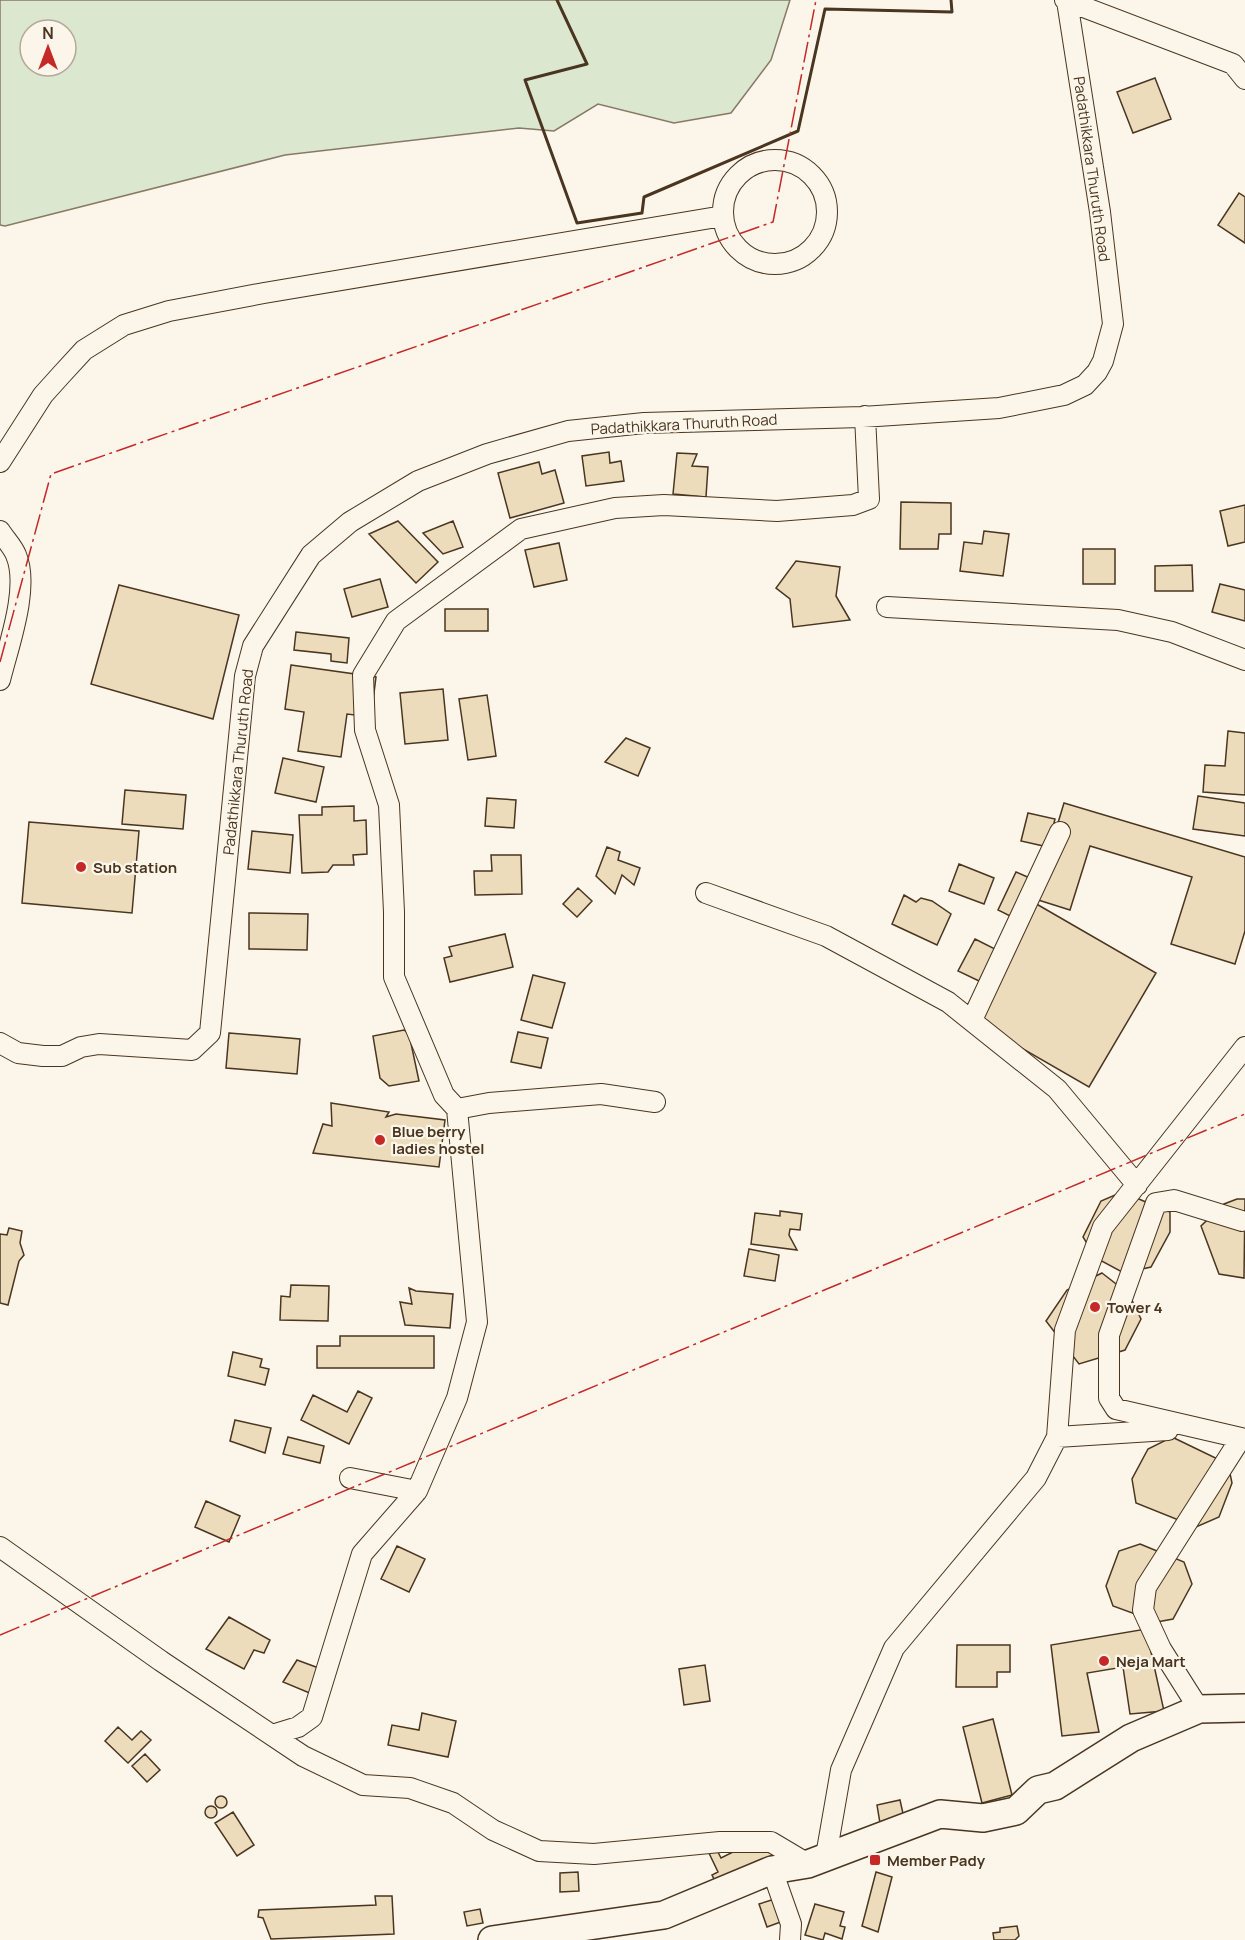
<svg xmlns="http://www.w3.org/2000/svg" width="1245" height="1940" font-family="Manrope,sans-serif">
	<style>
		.green { fill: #dce7d0; stroke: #887966; stroke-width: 1.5; fill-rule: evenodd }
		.building { fill: #ecdcbc; stroke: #4a3520; stroke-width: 1.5 }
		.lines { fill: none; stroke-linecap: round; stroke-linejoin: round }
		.street-casing { stroke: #4a3520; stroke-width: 22 }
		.secondary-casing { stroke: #4a3520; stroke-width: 30 }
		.street { stroke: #fbf6e9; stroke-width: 20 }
		.secondary { stroke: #fbf6e9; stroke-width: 27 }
		.wall { stroke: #4a3520; stroke-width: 3 }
		.power { stroke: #c62828; stroke-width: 1.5; stroke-dasharray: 21 4.5 3 4.5; stroke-linecap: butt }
		.poi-dot { fill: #c62828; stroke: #fbf6e9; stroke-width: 2 }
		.labels { text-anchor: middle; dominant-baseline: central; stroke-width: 4.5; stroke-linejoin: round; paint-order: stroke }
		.street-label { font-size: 15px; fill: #4a3520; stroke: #fbf6e9 }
		.poi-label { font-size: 15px; font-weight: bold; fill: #4a3520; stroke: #fbf6e9; text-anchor: start }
	</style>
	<rect width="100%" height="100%" fill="#fbf6e9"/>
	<!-- green -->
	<path class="green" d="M0,0H790L771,60L731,113L674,123L598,104L554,131L519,128L285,155L5,226L0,225ZM30,30H66V66H30Z"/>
	<!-- building -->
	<path class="building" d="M1155,78L1171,119L1133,133L1117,92Z
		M1239,193L1245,197V243L1218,225Z
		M609,452L610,463L621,461L624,481L586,486L582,456Z
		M677,453L697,454L692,466L708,467L706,497L673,494Z
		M539,462L542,474L555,470L564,503L510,518L498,473Z
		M901,502L951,503V534H939L938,549H900Z
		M1245,505V542L1228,546L1220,511Z
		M398,521L438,562L416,583L369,534Z
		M453,521L463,547L443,554L423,533Z
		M984,531L1009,534L1003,576L960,571L964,542L982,544Z
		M559,543L567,580L534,587L525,550Z
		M1083,549H1115V584H1083Z
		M796,561L840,567L836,596L850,620L793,627L790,599L776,588Z
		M1192,565L1193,591H1155V566Z
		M380,579L388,607L352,617L344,589Z
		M1220,584L1245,590V621L1212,612Z
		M119,585L239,615L213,719L91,684Z
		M445,609H488V631H445Z
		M296,632L349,638L347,663L331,661V654L294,650Z
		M291,665L376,677L371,717L347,714L341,757L298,751L304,712L285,709Z
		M443,689L448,740L405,744L400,693Z
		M487,695L496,756L468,760L459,699Z
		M1228,731L1245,733V795L1203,792L1205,765L1225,766Z
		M626,738L650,748L638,776L605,762Z
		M283,758L324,767L316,802L275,793Z
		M125,790L186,795L183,829L122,824Z
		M1198,796L1245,803V836L1193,829Z
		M487,798L516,800L514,828L485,826Z
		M1064,803L1245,857V931L1235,964L1171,944L1192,877L1090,846L1070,910L1035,899Z
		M354,806V821L366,820L367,854L353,855L354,865H333L328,872L302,873L299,815H322V807Z
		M1028,813L1055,819L1048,847L1021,841Z
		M29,822L139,831L132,913L22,903Z
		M252,831L293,835L290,873L248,869Z
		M607,847L620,852L618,860L640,868L634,885L622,875L615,894L596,876Z
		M491,855H521L522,894L475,895L474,871H492Z
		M959,864L994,878L984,904L949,891Z
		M1016,872L1032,879L1014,918L998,910Z
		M578,888L592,901L577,917L563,904Z
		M904,895L916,902L921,898L932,901L951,914L937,945L892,924Z
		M1033,902L1156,973L1089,1087L966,1016Z
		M249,913L308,914L307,950L249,949Z
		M505,934L513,967L450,982L444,958L452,956L449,947Z
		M975,939L995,949L979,981L958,971Z
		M533,975L565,983L552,1028L521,1020Z
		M404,1030L409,1034L419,1081L389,1086L380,1078L373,1036Z
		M518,1032L548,1038L541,1068L511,1062Z
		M229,1033L300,1039L297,1074L226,1068Z
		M331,1103L389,1112L386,1117L396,1114L445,1120L439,1167L313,1153L323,1124L332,1126Z
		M1122,1192L1170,1212V1232L1151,1267L1124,1273L1096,1258L1083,1237L1101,1201Z
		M1237,1199H1245L1244,1278L1219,1274L1201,1226L1224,1204Z
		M780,1211L802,1214L800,1230L790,1229L789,1235L797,1250L751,1244L755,1213L780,1216Z
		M9,1228L22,1231L20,1243L24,1255L19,1261L8,1305L0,1303V1234L7,1235Z
		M749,1249L779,1255L775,1281L744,1276Z
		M1102,1273L1129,1294L1141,1319L1125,1350L1079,1364L1046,1321L1067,1290Z
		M291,1285L329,1286L328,1321L280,1320L281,1296L290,1297Z
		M409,1288L416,1291L453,1294L450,1328L405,1325L400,1302L412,1304Z
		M340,1336H434V1368H317V1346H340Z
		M233,1352L262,1359L260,1367L269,1369L265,1385L228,1376Z
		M358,1391L372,1398L349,1444L301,1420L313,1395L347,1412Z
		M235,1420L271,1428L265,1453L230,1441Z
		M288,1437L324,1446L320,1463L283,1454Z
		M1172,1437L1228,1464L1232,1483L1219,1517L1196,1527L1136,1503L1132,1479L1148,1449Z
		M206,1501L240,1516L229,1542L195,1527Z
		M1140,1544L1184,1562L1192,1584L1173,1619L1157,1622L1113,1606L1106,1586L1119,1551Z
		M397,1546L425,1559L409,1592L381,1579Z
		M229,1617L270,1640L264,1653L254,1650L244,1669L206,1649Z
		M1146,1629L1164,1711L1130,1714L1123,1667L1087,1673L1099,1732L1062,1736L1051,1645Z
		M957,1645H1010V1672H997V1687H956Z
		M297,1660L324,1670L312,1694L283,1682Z
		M705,1665L710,1701L684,1705L679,1669Z
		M422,1713L456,1721L448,1757L388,1745L392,1725L419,1730Z
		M993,1719L1012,1795L982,1803L963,1727Z
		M118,1727L132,1740L141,1731L151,1740L128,1763L105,1741Z
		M145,1754L160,1770L147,1782L132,1766Z
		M215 1802a6 6 0 1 1 12 0a6 6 0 1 1-12 0Z
		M900,1800L904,1818L880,1823L877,1805Z
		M205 1812a6 6 0 1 1 12 0a6 6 0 1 1-12 0Z
		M233,1812L254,1845L237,1856L215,1823Z
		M715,1846L721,1858L745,1846L783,1854L717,1885L712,1875L718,1872L707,1849Z
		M578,1872L579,1891L560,1892V1873Z
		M876,1872L892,1877L878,1932L862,1926Z
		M375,1896H392L394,1934L271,1939L263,1918L258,1917L259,1910L376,1905Z
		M778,1898L786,1920L767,1927L759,1904Z
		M815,1904L844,1912L840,1926L845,1927L842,1939L825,1933L823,1940L805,1935Z
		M480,1909L483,1923L467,1926L464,1912Z
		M1017,1926L1019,1936L1015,1940H994L993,1933L1000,1932V1928Z"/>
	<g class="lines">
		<!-- street casing -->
		<g class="street-casing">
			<path id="street" d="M1065,0L1233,64L1245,79
				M723 212a52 52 0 1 1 104 0a52 52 0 1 1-104 0Z
				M0,462L43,395L61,375L84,350L124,325L169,311L264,293L723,216
				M0,531C5,539 13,547 16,555C30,588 8,647 0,680
				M887,607L1118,620L1172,632L1245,660
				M706,893L826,936L948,1002L1057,1089L1137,1185
				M972,1020L1060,832
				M0,1043L18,1053L43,1056H62L81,1047L99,1044L192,1050L210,1033L245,676L253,646L311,555L350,522L418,481L487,454L568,431L644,423L862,417L999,408L1064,395L1085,385L1097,372L1103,361L1113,324L1100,212L1067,1
				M457,1109L489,1103L601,1094L655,1102
				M1057,1437L1168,1430
				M350,1478L417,1491L457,1398L477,1322L457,1109L444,1095L394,977V912L389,805L365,730L363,675L396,621L521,529L615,508L664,505L777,511L853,505L869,499L865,416
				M0,1547L161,1661L303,1756L363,1785L410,1788L453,1803L493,1830L539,1851L594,1854L720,1842H771L808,1864
				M1199,1709L1161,1649L1143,1610L1146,1587L1241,1438L1116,1409L1109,1398V1335L1156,1203L1174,1200L1242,1221
				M272,1735L298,1727L312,1717L362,1554L417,1491
				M826,1856L841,1770L894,1648L1036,1478L1057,1437L1065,1330L1103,1227L1245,1047
				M772,1870L791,1924L790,1940"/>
		</g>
		<!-- secondary casing -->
		<g class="secondary-casing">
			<path id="secondary" d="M492,1940L664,1915L772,1870L808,1864L940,1814L983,1818L1016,1811L1038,1790L1055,1786L1131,1738L1199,1709L1245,1708"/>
		</g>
		<!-- street -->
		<use href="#street" class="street"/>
		<!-- secondary -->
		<use href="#secondary" class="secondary"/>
		<!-- wall -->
		<path class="wall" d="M557,0L587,64L525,80L577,223L642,213L644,197L798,131L825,9L952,12L951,0"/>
		<!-- power -->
		<path class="power" d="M0,662L51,474L773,222L816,0
			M0,1635L1245,1114"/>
	</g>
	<!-- markers -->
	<g class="poi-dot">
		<circle cx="81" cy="867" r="6"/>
		<circle cx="380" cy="1140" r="6"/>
		<circle cx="1095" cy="1307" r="6"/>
		<circle cx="1104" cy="1661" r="6"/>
		<rect x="869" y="1854" width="12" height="12" rx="3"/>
	</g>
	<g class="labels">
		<!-- street labels -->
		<g class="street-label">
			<text transform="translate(1092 169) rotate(82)">Padathikkara Thuruth Road</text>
			<text transform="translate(684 424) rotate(-3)">Padathikkara Thuruth Road</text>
			<text transform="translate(238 762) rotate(-84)">Padathikkara Thuruth Road</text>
		</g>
		<!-- poi labels -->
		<g class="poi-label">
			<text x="93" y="867">Sub station</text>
			<text x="392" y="1131">Blue berry<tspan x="392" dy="17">ladies hostel</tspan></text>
			<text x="1107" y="1307">Tower 4</text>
			<text x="1116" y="1661">Neja Mart</text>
			<text x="887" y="1860">Member Pady</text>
		</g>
	</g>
	<!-- north arrow -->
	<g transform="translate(48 48)"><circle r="28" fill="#fbf6e9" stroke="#b4a999" stroke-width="1.5"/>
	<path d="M0-4.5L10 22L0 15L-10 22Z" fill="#c62828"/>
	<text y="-9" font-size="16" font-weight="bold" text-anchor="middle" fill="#4a3520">N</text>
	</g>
</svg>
